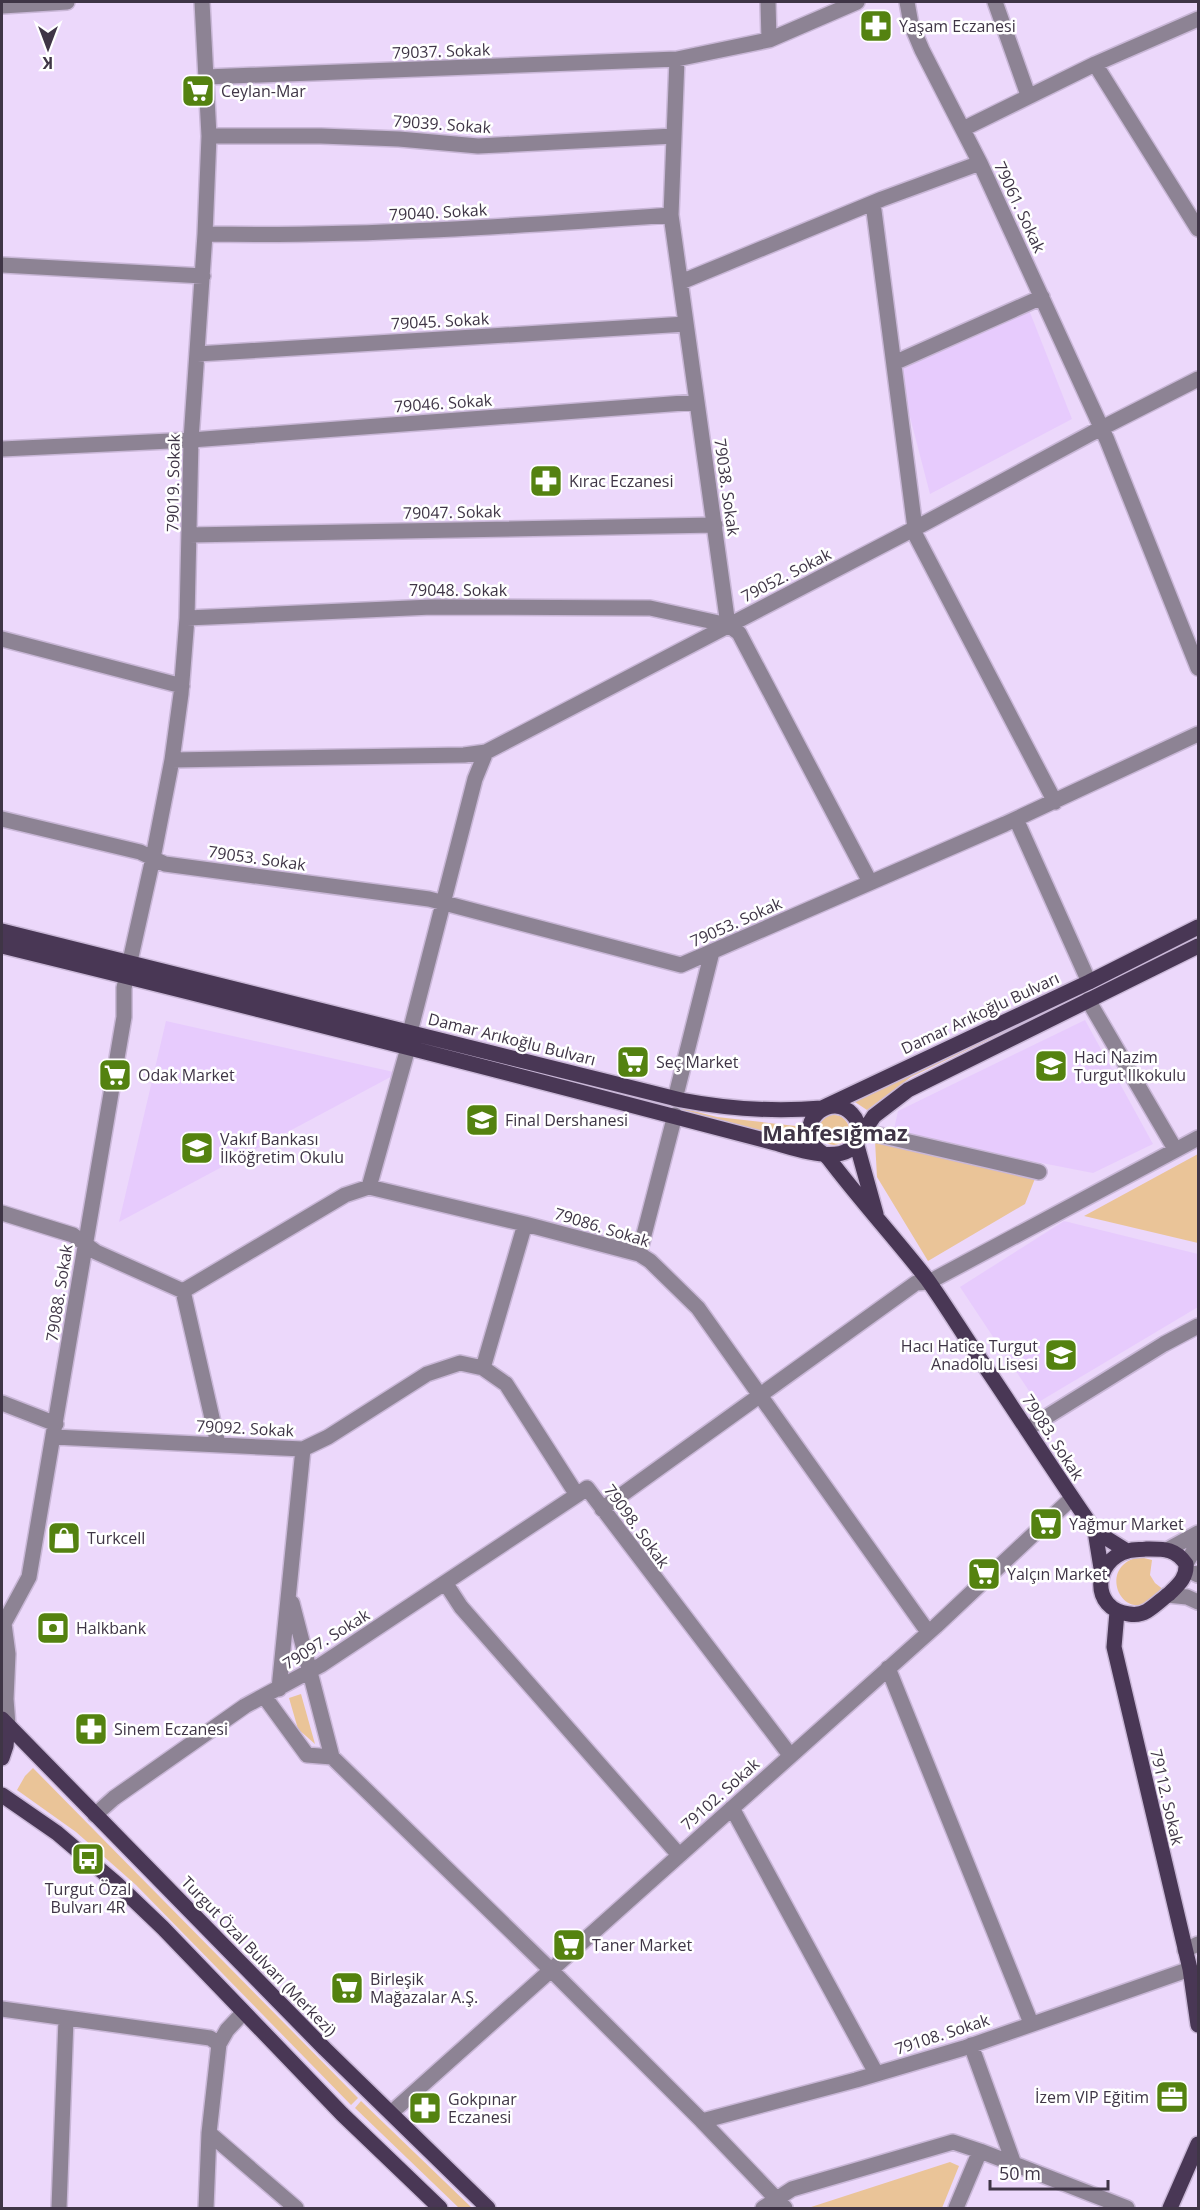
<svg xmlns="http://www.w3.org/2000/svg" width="1200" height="2210" font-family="'Open Sans',sans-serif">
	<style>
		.built { fill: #e7cbfd }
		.green { fill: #eac498 }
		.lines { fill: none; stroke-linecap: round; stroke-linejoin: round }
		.minor-casing { stroke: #c9b7d7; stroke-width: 18 }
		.major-casing { stroke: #c9b7d7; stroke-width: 18 }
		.minor { stroke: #8d8394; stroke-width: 15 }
		.major { stroke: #493755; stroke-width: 15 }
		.labels { text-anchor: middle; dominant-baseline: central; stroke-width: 5; stroke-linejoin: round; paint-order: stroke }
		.poi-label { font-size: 16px; fill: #3f3546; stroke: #fff; text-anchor: start }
		.street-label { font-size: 16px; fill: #3f3546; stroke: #fff }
		.district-label { font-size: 22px; font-weight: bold; fill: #3f3546; stroke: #fff }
	</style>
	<rect width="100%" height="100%" fill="#ecd8fb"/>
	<!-- built -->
	<path class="built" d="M1029,310L1072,419L930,494L897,367Z
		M1085,1020L1153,1144L1093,1173L893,1134L898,1111Z
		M166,1021L398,1073L119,1222Z
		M1064,1221L1198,1254V1307L1037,1403L960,1287Z"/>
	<!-- green -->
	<path class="green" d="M1198,936V939L911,1077L867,1110L855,1102Z
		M145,972L717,1117L796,1126L801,1141Z
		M819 1130a15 15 0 1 1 30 0a15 15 0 1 1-30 0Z
		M875,1141L1036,1176L1025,1204L928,1261L877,1177Z
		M1198,1154V1243L1084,1216Z
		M1140,1557L1152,1560L1150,1575L1155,1583L1164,1590C1158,1594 1152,1602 1145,1604C1117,1614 1100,1564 1140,1557Z
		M301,1694L315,1744L298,1729L289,1698Z
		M33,1768L358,2098L351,2105L136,1885L76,1832L17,1790L25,1776Z
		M361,2101L472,2208H459L355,2108Z
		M950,2162L959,2166L942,2208H808Z"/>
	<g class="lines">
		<!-- minor casing -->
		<g class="minor-casing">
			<path id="minor" d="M768,2L769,40
				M907,2L911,24L922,50L980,163L1107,440L1198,668
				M995,2L1028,95
				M2,6L67,2
				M677,59L671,215L728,625L739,633L870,882
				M1095,64L1198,229
				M206,77L677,59L769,40L857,2
				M963,129L1095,64L1198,19
				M209,136H321L399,139L478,146L674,136
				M873,203L916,536L1055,802
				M205,234C361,237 516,226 671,215
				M2,265L203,276
				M681,282L882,199L980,163
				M197,354L686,324
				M894,363L1042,297
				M2,449L191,440L697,402
				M189,535L715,525
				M187,618L432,607L650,608L728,625
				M2,639L182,686
				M172,760L464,755L486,752L927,522L1092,433L1198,379
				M2,819L140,852L165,864L429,899L681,965L1005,824L1198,734
				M1016,819L1089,982
				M1088,1000L1175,1149
				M410,1032L475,779L486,752
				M675,1099L712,952
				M875,1134L1039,1172
				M369,1187L408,1048
				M2,1213L73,1235L96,1252L183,1291
				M525,1224L483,1368L506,1384L577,1495L587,1488L790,1755
				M639,1254L675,1115
				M183,1291L345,1195L369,1187L525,1224L639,1254L650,1261L698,1308L928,1632
				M183,1291L218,1444
				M2,1403L56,1424
				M1027,1429L1164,1344L1198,1326
				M54,1437L303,1449L328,1437L427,1374L460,1363L483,1368
				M602,1509L916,1283L929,1282L1198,1138
				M1167,1550L1198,1533
				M1186,1564L1198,1543
				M1187,1570L1198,1575
				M446,1584L461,1607L679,1855
				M1167,1595L1187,1597L1198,1602
				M292,1603L332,1757
				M4,1624L8,1654L6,1699L8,1725
				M2,1627L29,1577L124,1017V988L153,858L172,760L181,694L187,618L191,440L205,234L209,136L202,2
				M888,1668L1031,2023
				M279,1689L303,1449
				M264,1696L307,1755L332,1757L559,1978L702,2121L785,2208
				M732,1808L876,2073
				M95,1815L114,1798L245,1706L321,1665L577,1495
				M1185,1950L1198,1944
				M2,2009L210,2038L219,2044
				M971,2045L1014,2164L1127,2208
				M391,2113L936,1626L1072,1498
				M702,2121L856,2080L964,2048L1190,1969
				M209,2133L296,2208
				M59,2208L66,2019
				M206,2208L209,2133L219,2044L227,2030L243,2013
				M763,2208L792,2189L953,2142L980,2151
				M956,2208L980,2151L1014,2164"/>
		</g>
		<!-- major casing -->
		<g class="major-casing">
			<path id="major" d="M2,931L681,1100C728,1109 774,1112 822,1108L1089,982L1198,927
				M2,946C260,1009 518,1075 775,1143C797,1149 853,1170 859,1134C860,1127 857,1119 852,1114C832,1092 798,1119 813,1144C817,1151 824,1153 829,1159C860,1200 895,1238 927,1279C944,1303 960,1329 976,1353C1016,1412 1054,1472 1095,1531L1127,1551
				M858,1140L874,1116L908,1090L1198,946
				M856,1142L876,1214
				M1095,1531L1102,1574
				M1146,1549C1164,1549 1175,1548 1186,1564C1187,1578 1178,1585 1169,1594C1162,1599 1154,1607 1147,1611C1142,1614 1135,1615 1129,1614C1090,1609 1093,1560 1128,1551C1134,1549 1141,1550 1146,1549Z
				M1117,1612L1114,1647L1190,1969L1198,2025
				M2,1719L325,2049L488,2208
				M2,1758L6,1746L8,1725
				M2,1795L57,1833L117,1884L163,1928L342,2114L440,2208
				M1170,2208L1198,2144"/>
		</g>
		<!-- minor -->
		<use href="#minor" class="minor"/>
		<!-- major -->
		<use href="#major" class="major"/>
	</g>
	<!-- icons -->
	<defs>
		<g id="pharmacy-square" transform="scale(1.725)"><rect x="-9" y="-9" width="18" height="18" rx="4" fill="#548210" stroke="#fff"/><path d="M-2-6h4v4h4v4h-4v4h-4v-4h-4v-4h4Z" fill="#fff"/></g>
		<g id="supermarket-square" transform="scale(1.725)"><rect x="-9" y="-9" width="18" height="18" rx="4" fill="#548210" stroke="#fff"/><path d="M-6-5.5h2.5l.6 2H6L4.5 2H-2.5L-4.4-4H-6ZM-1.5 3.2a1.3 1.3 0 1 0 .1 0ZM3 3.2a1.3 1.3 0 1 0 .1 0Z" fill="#fff"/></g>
		<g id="school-square" transform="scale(1.725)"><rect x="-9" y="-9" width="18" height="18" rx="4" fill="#548210" stroke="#fff"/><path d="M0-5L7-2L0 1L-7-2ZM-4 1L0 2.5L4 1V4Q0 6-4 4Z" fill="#fff"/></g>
		<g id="shop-square" transform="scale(1.725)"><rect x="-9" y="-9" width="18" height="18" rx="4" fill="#548210" stroke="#fff"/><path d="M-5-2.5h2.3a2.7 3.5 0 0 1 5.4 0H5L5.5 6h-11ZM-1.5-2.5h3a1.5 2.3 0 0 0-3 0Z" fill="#fff"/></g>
		<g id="bank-square" transform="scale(1.725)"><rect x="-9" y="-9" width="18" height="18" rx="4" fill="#548210" stroke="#fff"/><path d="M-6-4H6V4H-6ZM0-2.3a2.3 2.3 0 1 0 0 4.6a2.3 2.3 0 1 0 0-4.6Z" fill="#fff"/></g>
		<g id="bus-square" transform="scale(1.725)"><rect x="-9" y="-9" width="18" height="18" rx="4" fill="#548210" stroke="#fff"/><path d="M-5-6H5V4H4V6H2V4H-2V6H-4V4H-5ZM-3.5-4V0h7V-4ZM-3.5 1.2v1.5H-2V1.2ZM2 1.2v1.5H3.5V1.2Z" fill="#fff"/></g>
		<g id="office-square" transform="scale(1.725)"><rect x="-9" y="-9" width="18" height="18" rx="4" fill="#548210" stroke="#fff"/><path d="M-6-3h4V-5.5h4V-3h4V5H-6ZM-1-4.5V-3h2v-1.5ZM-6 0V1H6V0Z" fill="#fff"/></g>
	</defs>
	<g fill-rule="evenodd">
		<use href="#pharmacy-square" x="876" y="26"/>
		<use href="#supermarket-square" x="198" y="91"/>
		<use href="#pharmacy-square" x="546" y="481"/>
		<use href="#supermarket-square" x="633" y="1062"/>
		<use href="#school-square" x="1051" y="1066"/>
		<use href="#supermarket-square" x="115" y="1075"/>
		<use href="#school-square" x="482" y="1120"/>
		<use href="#school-square" x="197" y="1148"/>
		<use href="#school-square" x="1061" y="1355"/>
		<use href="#supermarket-square" x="1046" y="1524"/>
		<use href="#shop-square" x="64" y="1538"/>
		<use href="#supermarket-square" x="984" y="1574"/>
		<use href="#bank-square" x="53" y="1628"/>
		<use href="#pharmacy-square" x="91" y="1729"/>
		<use href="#bus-square" x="88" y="1859"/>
		<use href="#supermarket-square" x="569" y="1945"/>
		<use href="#supermarket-square" x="347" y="1988"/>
		<use href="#office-square" x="1172" y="2097"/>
		<use href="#pharmacy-square" x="425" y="2108"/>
	</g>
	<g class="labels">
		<!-- poi labels -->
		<g class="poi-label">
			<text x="899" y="26">Yaşam Eczanesi</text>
			<text x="221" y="91">Ceylan-Mar</text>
			<text x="569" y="481">Kırac Eczanesi</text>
			<text x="1074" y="1057">Haci Nazim<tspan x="1074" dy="18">Turgut Ilkokulu</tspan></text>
			<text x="656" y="1062">Seç Market</text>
			<text x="138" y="1075">Odak Market</text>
			<text x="505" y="1120">Final Dershanesi</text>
			<text x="220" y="1139">Vakıf Bankası<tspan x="220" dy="18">İlköğretim Okulu</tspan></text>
			<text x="1038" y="1346" text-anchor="end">Hacı Hatice Turgut<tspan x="1038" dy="18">Anadolu Lisesi</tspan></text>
			<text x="1069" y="1524">Yağmur Market</text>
			<text x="87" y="1538">Turkcell</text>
			<text x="1007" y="1574">Yalçın Market</text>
			<text x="76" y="1628">Halkbank</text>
			<text x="114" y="1729">Sinem Eczanesi</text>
			<text x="88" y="1889" text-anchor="middle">Turgut Özal<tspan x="88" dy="18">Bulvarı 4R</tspan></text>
			<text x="592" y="1945">Taner Market</text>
			<text x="370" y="1979">Birleşik<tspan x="370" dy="18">Mağazalar A.Ş.</tspan></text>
			<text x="1149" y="2097" text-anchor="end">İzem VIP Eğitim</text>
			<text x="448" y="2099">Gokpınar<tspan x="448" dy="18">Eczanesi</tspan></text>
		</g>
		<!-- street labels -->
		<g class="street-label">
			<text transform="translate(441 51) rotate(-2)">79037. Sokak</text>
			<text transform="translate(442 124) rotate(4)">79039. Sokak</text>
			<text transform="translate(1020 207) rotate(65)">79061. Sokak</text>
			<text transform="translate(438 212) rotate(-3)">79040. Sokak</text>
			<text transform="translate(440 321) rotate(-3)">79045. Sokak</text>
			<text transform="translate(443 403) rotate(-4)">79046. Sokak</text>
			<text transform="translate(173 483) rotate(-89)">79019. Sokak</text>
			<text transform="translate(727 487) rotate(82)">79038. Sokak</text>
			<text transform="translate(452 512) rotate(-1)">79047. Sokak</text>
			<text transform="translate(786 575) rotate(-27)">79052. Sokak</text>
			<text x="458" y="590">79048. Sokak</text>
			<text transform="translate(257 858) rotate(8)">79053. Sokak</text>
			<text transform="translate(736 922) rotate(-24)">79053. Sokak</text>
			<text transform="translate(980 1013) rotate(-25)">Damar Arıkoğlu Bulvarı</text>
			<text transform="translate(512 1039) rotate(14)">Damar Arıkoğlu Bulvarı</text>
			<text transform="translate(602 1227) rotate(17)">79086. Sokak</text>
			<text transform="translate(59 1293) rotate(-81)">79088. Sokak</text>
			<text transform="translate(245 1428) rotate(3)">79092. Sokak</text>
			<text transform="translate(1053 1437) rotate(57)">79083. Sokak</text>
			<text transform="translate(637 1526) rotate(54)">79098. Sokak</text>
			<text transform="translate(326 1639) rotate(-32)">79097. Sokak</text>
			<text transform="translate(720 1794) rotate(-42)">79102. Sokak</text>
			<text transform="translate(1167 1797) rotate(77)">79112. Sokak</text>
			<text transform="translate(259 1956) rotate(46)">Turgut Özal Bulvarı (Merkezi)</text>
			<text transform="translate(942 2034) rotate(-18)">79108. Sokak</text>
		</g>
		<!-- district labels -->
		<g class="district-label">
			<text x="835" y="1132">Mahfesığmaz</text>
		</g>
	</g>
	<!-- border -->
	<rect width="1200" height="2210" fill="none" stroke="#3f3546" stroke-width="6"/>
	<!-- north arrow -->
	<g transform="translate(48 48) rotate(180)" stroke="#ffffff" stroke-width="4.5" paint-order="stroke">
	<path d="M0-4.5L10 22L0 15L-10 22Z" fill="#3f3546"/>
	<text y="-9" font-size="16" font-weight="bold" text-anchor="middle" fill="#3f3546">K</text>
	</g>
	<!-- scale -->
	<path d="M990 2180v9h118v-9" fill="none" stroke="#3f3546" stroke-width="3"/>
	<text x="999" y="2180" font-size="18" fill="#3f3546" stroke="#ffffff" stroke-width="4.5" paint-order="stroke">50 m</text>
</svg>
